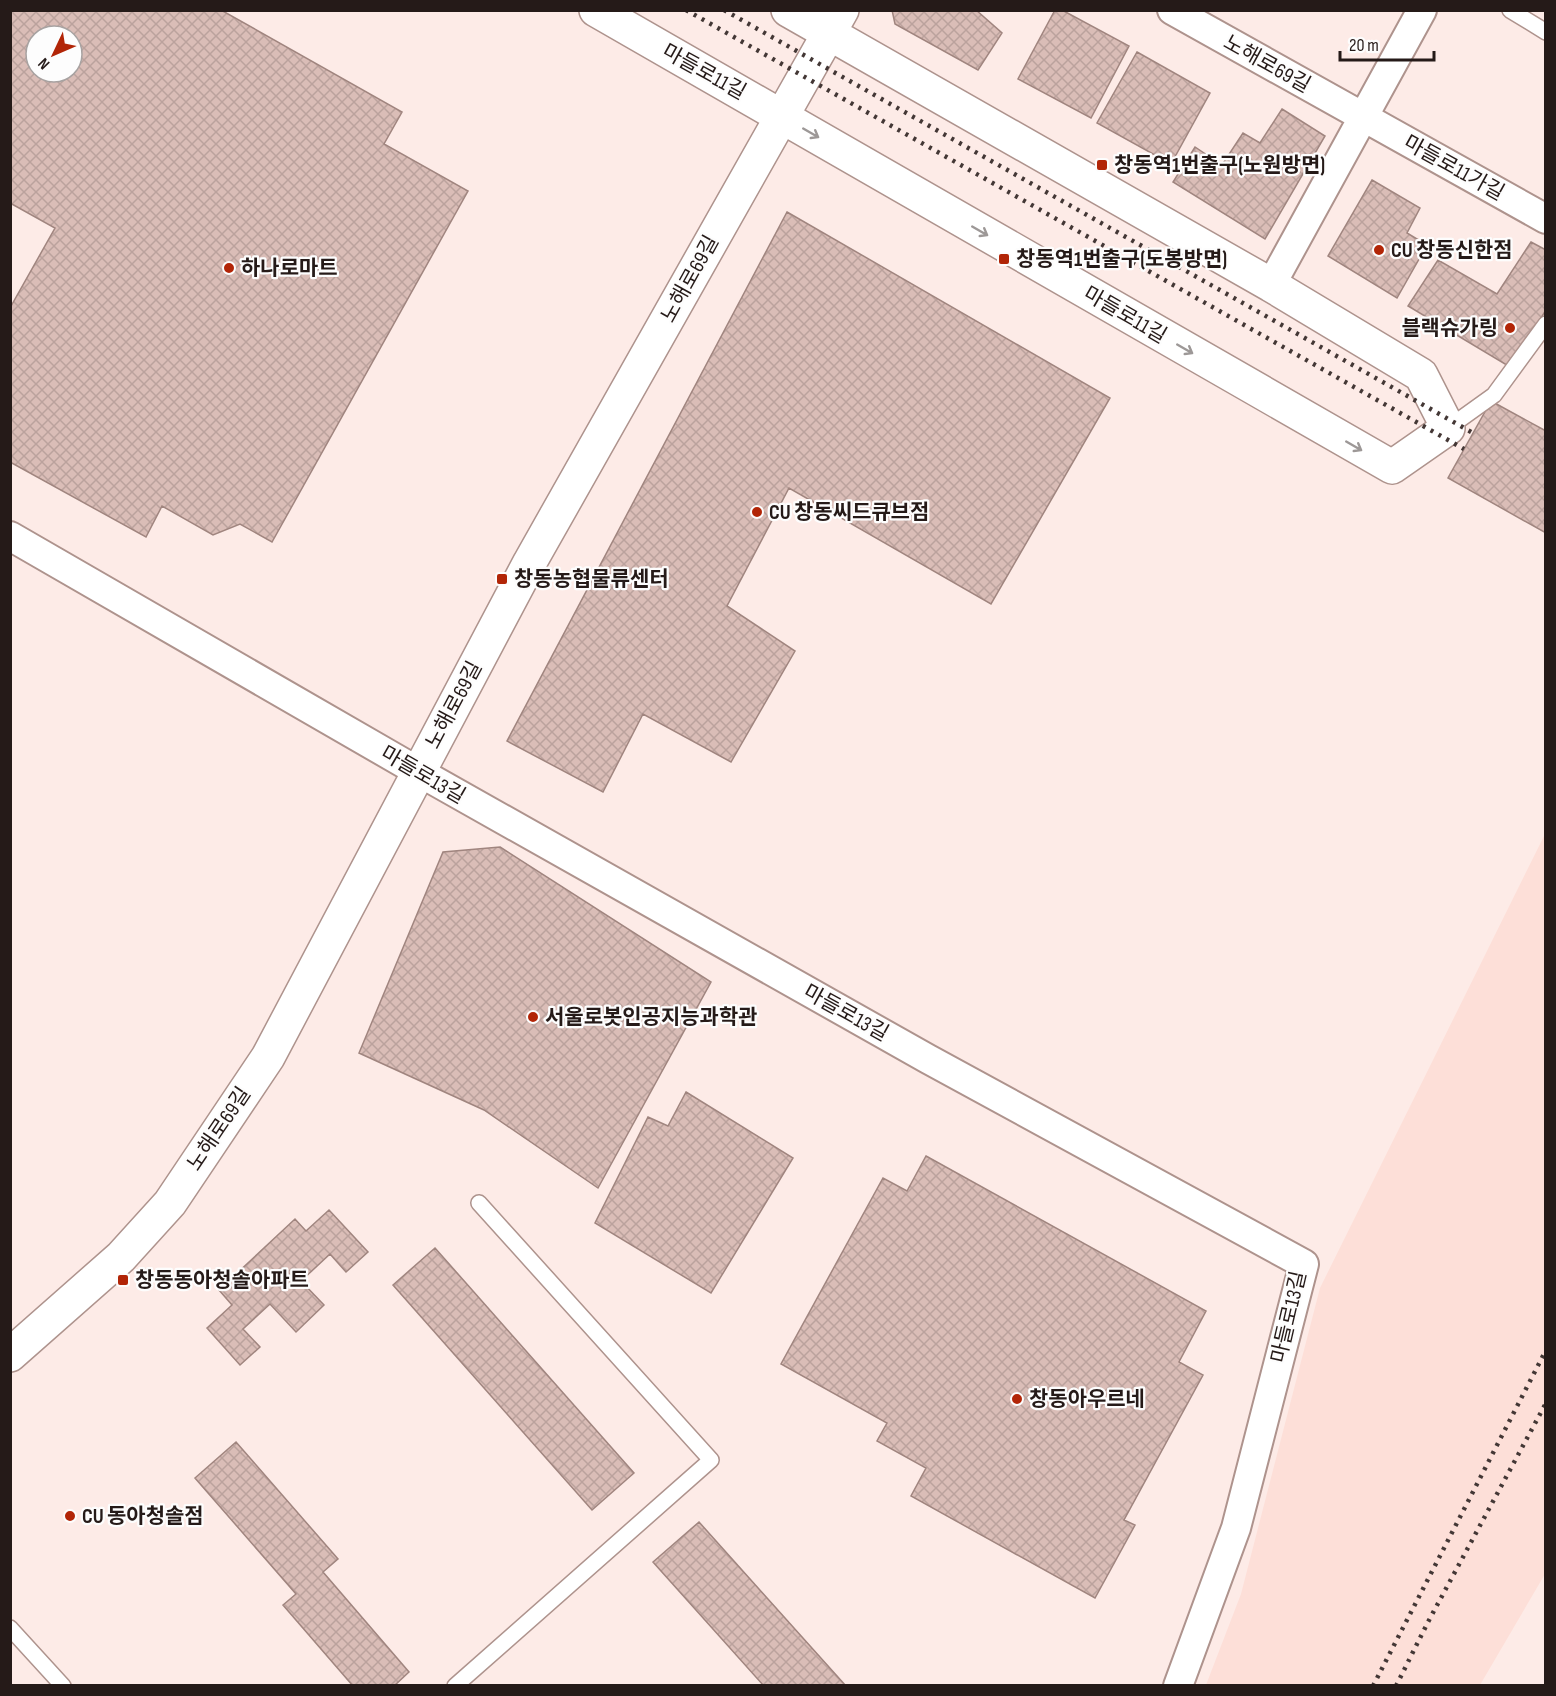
<svg xmlns="http://www.w3.org/2000/svg" width="1556" height="1696" font-family="'Sofia Sans Condensed','Noto Sans KR',sans-serif">
	<style>
		.built { fill: #fddfd8 }
		.building { fill: url(#building-cross-hatch); stroke: #a0857f; stroke-width: 1.5; fill-rule: evenodd }
		.lines { fill: none; stroke-linecap: round; stroke-linejoin: round }
		.service-casing { stroke: #ae938d; stroke-width: 18 }
		.minor-casing { stroke: #ae938d; stroke-width: 32 }
		.secondary-casing { stroke: #ae938d; stroke-width: 36 }
		.service { stroke: #fff; stroke-width: 15 }
		.minor { stroke: #fff; stroke-width: 28 }
		.secondary { stroke: #fff; stroke-width: 33 }
		.rail { stroke: #433735; stroke-width: 4.5; stroke-dasharray: 3 6; stroke-linecap: butt }
		.oneway { stroke: #9d9897 }
		.poi-dot { fill: #b22507; stroke: #fdfdfd; stroke-width: 2 }
		.labels { text-anchor: middle; dominant-baseline: central; stroke-width: 4.5; stroke-linejoin: round; paint-order: stroke }
		.street-label { font-size: 21px; fill: #251a18; stroke: #fdfdfd }
		.poi-label { font-size: 21px; font-weight: bold; fill: #251a18; stroke: #fdfdfd; text-anchor: start }
	</style>
	<defs>
		<pattern id="building-cross-hatch" width="8" height="8" patternUnits="userSpaceOnUse" patternTransform="scale(1.5)"><rect width="8" height="8" fill="#dabdb7"/><path d="M0 0l8 8M0 8l8-8" fill="none" stroke="#bba29d"/></pattern>
	</defs>
	<rect width="100%" height="100%" fill="#fdebe7"/>
	<!-- built -->
	<path class="built" d="M1545,834V1574L1480,1685H1206L1241,1594L1320,1288Z"/>
	<!-- building -->
	<path class="building" d="M10,10H221L402,112L384,144L468,191L272,542L240,524L213,535L162,506L146,537L10,462V308L55,228L10,203ZM36,36H72V72H36Z
		M892,10H976L1002,33L978,70L895,24Z
		M1055,10H1062L1129,46L1091,118L1018,79Z
		M1137,52L1210,93L1171,164L1097,123Z
		M1282,109L1325,136L1265,239L1173,182L1195,147L1222,165L1243,133L1260,143Z
		M1372,180L1420,208L1407,233L1427,245L1397,298L1328,256Z
		M787,212L1110,398L991,604L789,488L727,606L795,651L731,762L643,714L603,792L507,741Z
		M1531,242L1546,250V310L1510,367L1408,306L1438,260L1497,294Z
		M1491,401L1546,431V533L1448,478Z
		M500,847L711,982L598,1188L484,1110L359,1053L443,852Z
		M686,1092L793,1158L711,1293L595,1223L648,1117L668,1126Z
		M926,1156L1206,1311L1179,1362L1203,1375L1124,1520L1135,1525L1095,1598L911,1496L926,1468L877,1441L887,1423L781,1364L883,1178L907,1191Z
		M329,1210L368,1252L346,1272L330,1254L301,1281L324,1305L296,1332L270,1304L243,1329L260,1347L240,1365L207,1328L232,1305L219,1290L295,1219L306,1231Z
		M435,1248L634,1473L592,1510L393,1285Z
		M236,1442L338,1559L323,1572L409,1672L394,1686H353L283,1605L296,1594L195,1478Z
		M699,1522L846,1686H764L653,1562Z"/>
	<g class="lines">
		<!-- service casing -->
		<g class="service-casing">
			<path id="service" d="M1510,10L1546,32
				M1448,428L1494,395L1546,324
				M10,1628L63,1686
				M455,1686L711,1460L479,1203"/>
		</g>
		<!-- minor casing -->
		<g class="minor-casing">
			<path id="minor" d="M1172,10L1546,219
				M1271,285L1422,10
				M10,536L419,772L928,1059L1304,1264L1236,1528L1178,1686"/>
		</g>
		<!-- secondary casing -->
		<g class="secondary-casing">
			<path id="secondary" d="M596,10L1392,467L1448,428L1421,375L1271,285L788,10
				M10,1355L121,1257L170,1203L268,1057L530,562L842,10"/>
		</g>
		<!-- service -->
		<use href="#service" class="service"/>
		<!-- minor -->
		<use href="#minor" class="minor"/>
		<!-- secondary -->
		<use href="#secondary" class="secondary"/>
		<!-- rail -->
		<path class="rail" d="M686,10L1464,449
			M724,10L1473,433
			M1373,1686L1546,1350
			M1396,1686L1428,1622L1546,1403"/>
	</g>
	<!-- one-way arrows -->
	<defs><path id="oneway-shaft" d="M-6 0H5M1.5-3L5.5 0L1.5 3" fill="none" stroke-width="1.6" stroke-linecap="round" stroke-linejoin="round" transform="scale(1.5)"/></defs>
	<g class="oneway">
		<use href="#oneway-shaft" transform="translate(811 133) rotate(30)"/>
		<use href="#oneway-shaft" transform="translate(980 231) rotate(30)"/>
		<use href="#oneway-shaft" transform="translate(1185 349) rotate(30)"/>
		<use href="#oneway-shaft" transform="translate(1354 446) rotate(30)"/>
	</g>
	<!-- markers -->
	<g class="poi-dot">
		<rect x="1096" y="159" width="12" height="12" rx="3"/>
		<circle cx="1379" cy="250" r="6"/>
		<rect x="998" y="253" width="12" height="12" rx="3"/>
		<circle cx="229" cy="268" r="6"/>
		<circle cx="1510" cy="328" r="6"/>
		<circle cx="757" cy="512" r="6"/>
		<rect x="496" y="573" width="12" height="12" rx="3"/>
		<circle cx="533" cy="1017" r="6"/>
		<rect x="117" y="1274" width="12" height="12" rx="3"/>
		<circle cx="1017" cy="1399" r="6"/>
		<circle cx="70" cy="1516" r="6"/>
	</g>
	<g class="labels">
		<!-- street labels -->
		<g class="street-label">
			<text transform="translate(1267 64) rotate(29)">노해로69길</text>
			<text transform="translate(704 72) rotate(29)">마들로11길</text>
			<text transform="translate(1454 168) rotate(29)">마들로11가길</text>
			<text transform="translate(690 279) rotate(-61)">노해로69길</text>
			<text transform="translate(1125 315) rotate(30)">마들로11길</text>
			<text transform="translate(454 705) rotate(-62)">노해로69길</text>
			<text transform="translate(423 775) rotate(30)">마들로13길</text>
			<text transform="translate(846 1013) rotate(29)">마들로13길</text>
			<text transform="translate(219 1129) rotate(-56)">노해로69길</text>
			<text transform="translate(1289 1317) rotate(-77)">마들로13길</text>
		</g>
		<!-- poi labels -->
		<g class="poi-label">
			<text x="1114" y="165">창동역1번출구(노원방면)</text>
			<text x="1391" y="250">CU 창동신한점</text>
			<text x="1016" y="259">창동역1번출구(도봉방면)</text>
			<text x="241" y="268">하나로마트</text>
			<text x="1498" y="328" text-anchor="end">블랙슈가링</text>
			<text x="769" y="512">CU 창동씨드큐브점</text>
			<text x="514" y="579">창동농협물류센터</text>
			<text x="545" y="1017">서울로봇인공지능과학관</text>
			<text x="135" y="1280">창동동아청솔아파트</text>
			<text x="1029" y="1399">창동아우르네</text>
			<text x="82" y="1516">CU 동아청솔점</text>
		</g>
	</g>
	<!-- border -->
	<rect width="1556" height="1696" fill="none" stroke="#251a18" stroke-width="24"/>
	<!-- north arrow -->
	<g transform="translate(54 54) rotate(226)"><circle r="28" fill="#fdfdfd" stroke="#a7a2a1" stroke-width="1.5"/>
	<path d="M0-4.5L10 22L0 15L-10 22Z" fill="#b22507"/>
	<text y="-9" font-size="16" font-weight="bold" text-anchor="middle" fill="#251a18">N</text>
	</g>
	<!-- scale -->
	<path d="M1340 51v9h94v-9" fill="none" stroke="#251a18" stroke-width="3"/>
	<text x="1349" y="51" font-size="18" fill="#251a18" stroke="#fdfdfd" stroke-width="4.5" paint-order="stroke">20 m</text>
</svg>
